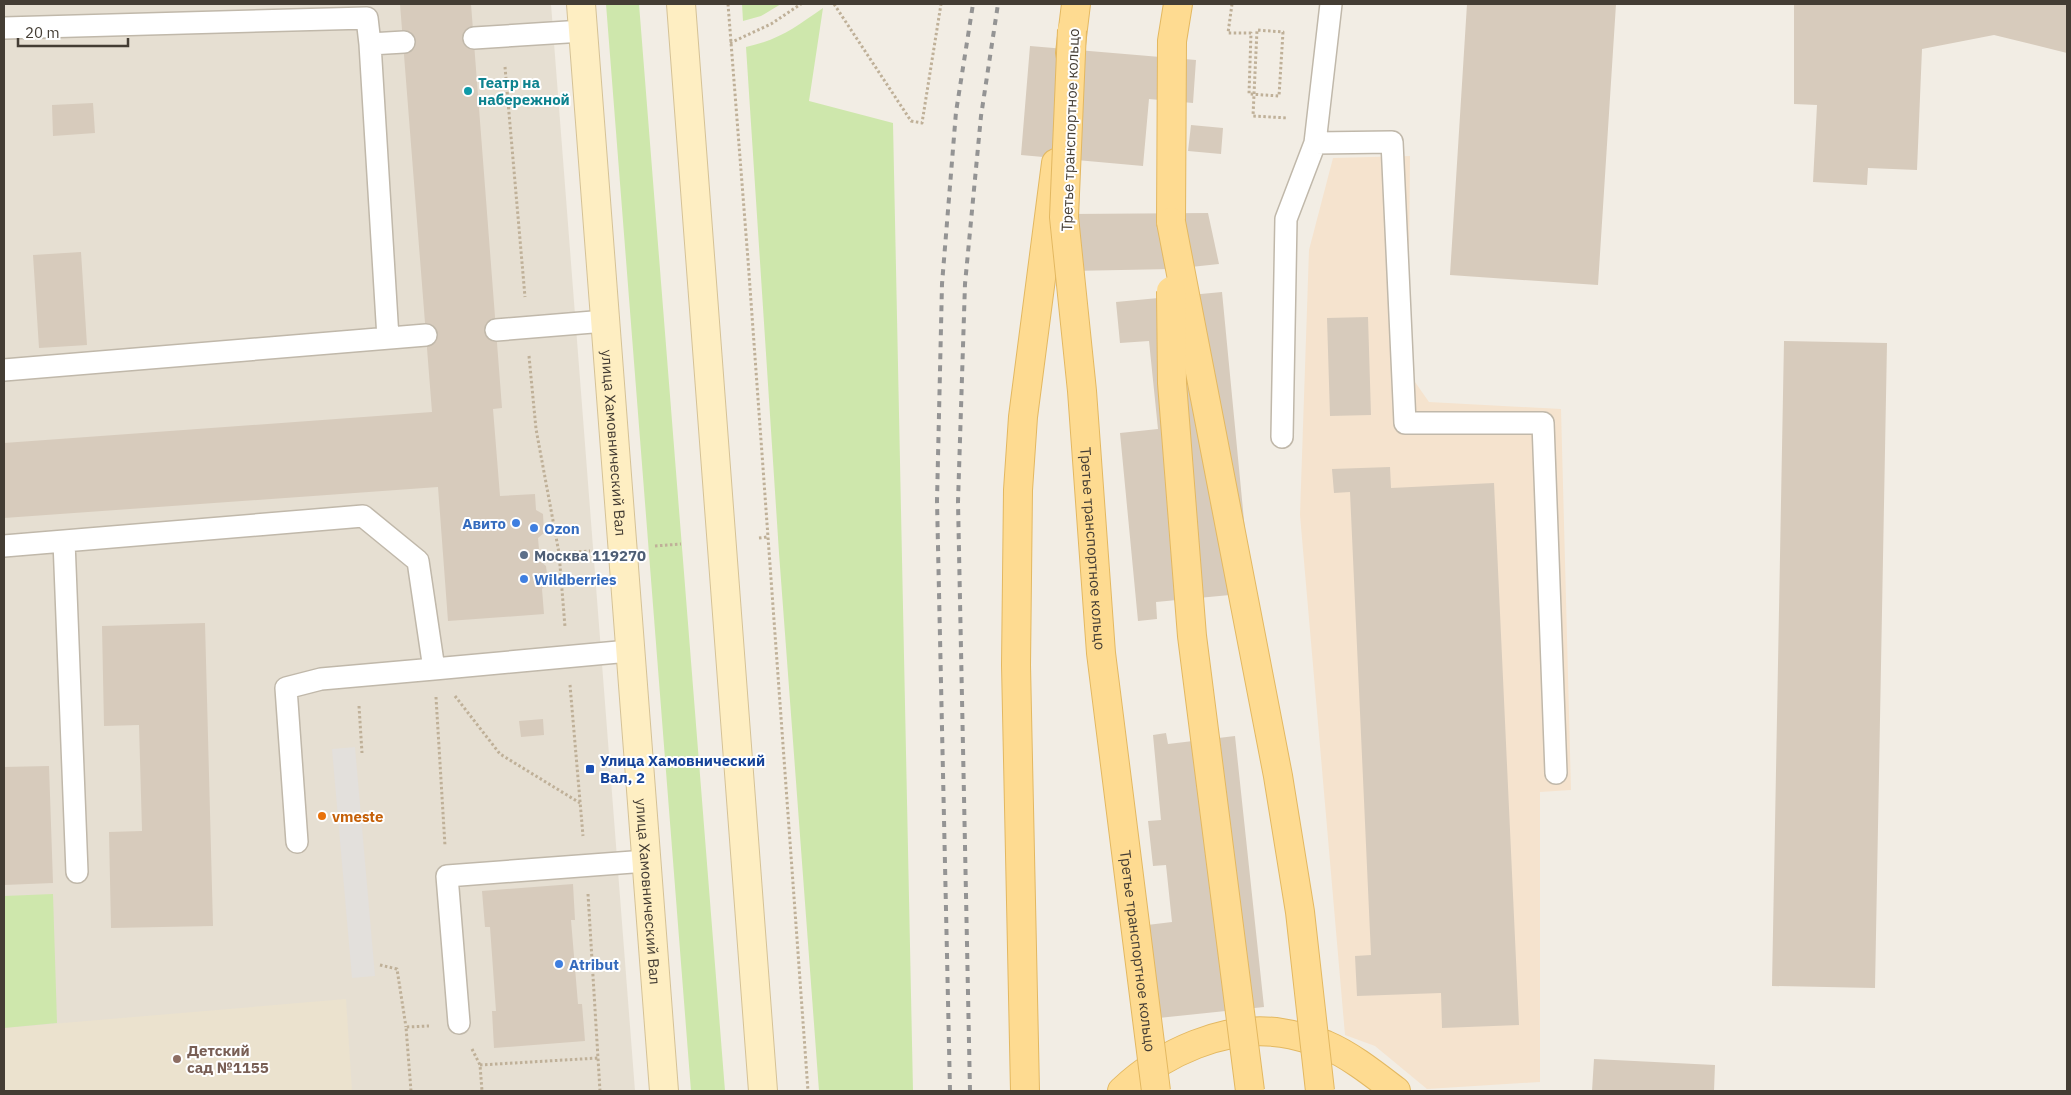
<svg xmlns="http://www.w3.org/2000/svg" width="2071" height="1095" font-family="'IBM Plex Sans',sans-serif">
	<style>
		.residential { fill: #e6dfd2 }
		.commercial { fill: #f5e3ce }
		.education { fill: #ebe2ce }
		.green { fill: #cee7ac }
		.parking { fill: #e3e0dc }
		.building { fill: #d7cbbc }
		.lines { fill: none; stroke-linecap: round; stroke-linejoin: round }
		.service-casing { stroke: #c0b8aa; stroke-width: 24 }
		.secondary-casing { stroke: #d5c296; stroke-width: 30 }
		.primary-casing { stroke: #e3b861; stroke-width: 30 }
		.path { stroke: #bfb098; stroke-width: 3; stroke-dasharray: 2.5 2.5; stroke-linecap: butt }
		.service { stroke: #fff; stroke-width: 21 }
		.secondary { stroke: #feeec2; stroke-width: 28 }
		.primary { stroke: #fedb91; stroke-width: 28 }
		.rail { stroke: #949494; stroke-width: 4; stroke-dasharray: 6 6; stroke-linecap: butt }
		.primary-bridge-casing { stroke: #e3b861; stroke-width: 30; stroke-linecap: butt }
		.primary-bridge { stroke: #fedb91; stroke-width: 28 }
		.culture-dot { fill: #0f9aa8; stroke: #fff; stroke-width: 2 }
		.shop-dot { fill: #3f7fe0; stroke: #fff; stroke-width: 2 }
		.service-dot { fill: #5c6f8a; stroke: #fff; stroke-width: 2 }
		.transit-dot { fill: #1a4fb4; stroke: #fff; stroke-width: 2 }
		.food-dot { fill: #e8710a; stroke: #fff; stroke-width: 2 }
		.education-dot { fill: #8d6e63; stroke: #fff; stroke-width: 2 }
		.labels { text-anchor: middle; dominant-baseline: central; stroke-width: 4; stroke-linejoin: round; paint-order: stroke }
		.culture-label { font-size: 15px; font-weight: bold; fill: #0d838f; stroke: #fff; text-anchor: start }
		.street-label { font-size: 15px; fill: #443d34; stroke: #fff }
		.shop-label { font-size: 15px; font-weight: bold; fill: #366cbe; stroke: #fff; text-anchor: start }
		.service-label { font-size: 15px; font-weight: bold; fill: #4e5e75; stroke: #fff; text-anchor: start }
		.transit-label { font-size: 15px; font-weight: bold; fill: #164399; stroke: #fff; text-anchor: start }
		.food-label { font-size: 15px; font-weight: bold; fill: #c56008; stroke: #fff; text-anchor: start }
		.education-label { font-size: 15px; font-weight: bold; fill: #785e54; stroke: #fff; text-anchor: start }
	</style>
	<rect width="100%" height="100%" fill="#f2ede4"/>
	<!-- residential -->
	<path class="residential" d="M4,4H551L635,1091H4Z"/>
	<!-- commercial -->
	<path class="commercial" d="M1410,156L1408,372L1429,402L1561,409L1571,790L1540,792V1082L1427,1089L1375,1046L1345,1035L1300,515L1309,250L1333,158Z"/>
	<!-- education -->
	<path class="education" d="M346,999L352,1091H4V1028Z"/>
	<!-- green -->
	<path class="green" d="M606,4H639L725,1091H691Z
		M742,4H781L761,16L743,21Z
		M823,8L809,101L893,123L913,1091H819L779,553L746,47C781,39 794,28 823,8Z
		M53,894L57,1023L4,1028V896Z"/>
	<!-- parking -->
	<path class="parking" d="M355,747L375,976L352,978L332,749Z"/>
	<!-- building -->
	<path class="building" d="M400,4H471L502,408L493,409L500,496L535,494L536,510L543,514L544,533L538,538L540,561L546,566L548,582L542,589L544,614L448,621L438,487L4,518V443L432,412Z
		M1467,4H1616L1598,285L1450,275Z
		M1794,4H2067V53L1994,35L1922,49L1917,170L1868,168L1867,185L1813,182L1817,105L1794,104Z
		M1030,46L1196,60L1193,103L1149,99L1143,166L1021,155Z
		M93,103L95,133L53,136L52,105Z
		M1191,125L1223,128L1221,154L1188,151Z
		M1208,213L1219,264L1172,269L1070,271V214Z
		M81,252L87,345L39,348L33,255Z
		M1222,292L1251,593L1156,602L1157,619L1138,621L1120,433L1158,429L1149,341L1120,343L1116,302Z
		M1368,317L1371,415L1330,416L1327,318Z
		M1784,341L1887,343L1875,988L1772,986Z
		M1390,467L1391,488L1494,483L1519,1025L1442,1028L1441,993L1357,996L1355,956L1371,955L1350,492L1334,493L1332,469Z
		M205,623L213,926L111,928L109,832L142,831L139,725L104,726L102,626Z
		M543,719L544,735L521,737L519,721Z
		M1166,733L1168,744L1235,736L1264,1007L1149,1019L1139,926L1172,922L1166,865L1153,866L1148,821L1161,820L1153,735Z
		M49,766L53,883L4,885V767Z
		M573,884L575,920H571L578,1004H582L585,1041L494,1048L492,1011H496L490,927H485L482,891Z
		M1594,1059L1715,1065L1714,1091H1592Z"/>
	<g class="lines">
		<!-- service casing -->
		<g class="service-casing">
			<path id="service" d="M4,28L367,18L370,44L388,338
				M474,38L583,31
				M370,44L404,42
				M1315,143L1392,142L1405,423H1543L1556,773
				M496,330L605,321
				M4,370L426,335
				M1282,437L1286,219L1315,143L1331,4
				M64,541L77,872
				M4,546L363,516L418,561L434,669L629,651
				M297,842L286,688L321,679L434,669
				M459,1023L447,876L646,861"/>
		</g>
		<!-- secondary casing -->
		<g class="secondary-casing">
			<g id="secondary">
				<path id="s1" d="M581,4L664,1091"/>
				<path d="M681,4L763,1091"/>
			</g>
		</g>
		<!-- primary casing -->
		<g class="primary-casing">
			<path id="primary" d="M1070,53L1076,4
				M1171,222L1172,41L1178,4
				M1025,1091L1016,665L1018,490L1023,417L1056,163
				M1122,1091C1162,1053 1225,1024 1282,1033C1296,1035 1312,1040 1326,1045C1350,1055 1375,1075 1396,1091"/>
		</g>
		<!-- path -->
		<path class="path" d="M728,4L748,260L808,1091
			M834,4L911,121L922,123L941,4
			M1232,4L1228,33H1251L1249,94L1279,96L1283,32L1257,30L1253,116L1288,118
			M730,43L771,24L801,4
			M505,67L525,297
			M529,356L536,429L559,553L565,627
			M759,538L767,537
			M655,546L681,544
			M559,553L590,551
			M570,685L583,836
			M455,696L500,754L580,803
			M436,697L445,846
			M359,706L362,753
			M588,894L600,1091
			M380,965L397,969L406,1027
			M472,1049L480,1065L482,1091
			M480,1065L598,1058
			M411,1091L406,1027L429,1026"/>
		<!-- service -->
		<use href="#service" class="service"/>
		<!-- secondary -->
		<use href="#secondary" class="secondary"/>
		<!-- primary -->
		<use href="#primary" class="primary"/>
		<!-- rail -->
		<path class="rail" d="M950,1091L937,501L942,284L956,112L973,4
			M970,1091L958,502L965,284L981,116L998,4"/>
		<!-- primary-bridge casing -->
		<g class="primary-bridge-casing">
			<g id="primary-bridge">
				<path id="s2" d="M1072,30L1064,217L1082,391L1101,653L1156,1091"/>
				<path d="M1171,222L1278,776L1300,912L1320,1091"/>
				<path d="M1171,291L1172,383L1192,636L1250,1091"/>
			</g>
		</g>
		<!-- primary-bridge -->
		<use href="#primary-bridge" class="primary-bridge"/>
	</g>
	<!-- markers -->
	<circle class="culture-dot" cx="468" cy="91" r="5"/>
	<g class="shop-dot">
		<circle cx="516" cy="523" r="5"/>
		<circle cx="534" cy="528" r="5"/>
		<circle cx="524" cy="579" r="5"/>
		<circle cx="559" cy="964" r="5"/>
	</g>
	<circle class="service-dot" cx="524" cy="555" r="5"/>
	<rect class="transit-dot" x="585" y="764" width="10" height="10" rx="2.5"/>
	<circle class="food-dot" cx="322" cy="816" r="5"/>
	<circle class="education-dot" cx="177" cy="1059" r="5"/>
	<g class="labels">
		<!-- culture labels -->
		<g class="culture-label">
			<text x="478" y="82">Театр на<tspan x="478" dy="17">набережной</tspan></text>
		</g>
		<!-- street labels -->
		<g class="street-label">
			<text transform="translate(1070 130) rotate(-88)">Третье транспортное кольцо</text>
			<text stroke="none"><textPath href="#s1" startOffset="440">улица Хамовнический Вал</textPath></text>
			<text stroke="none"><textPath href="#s2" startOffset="520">Третье транспортное кольцо</textPath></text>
			<text stroke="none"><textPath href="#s1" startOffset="890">улица Хамовнический Вал</textPath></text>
			<text stroke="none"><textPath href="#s2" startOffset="925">Третье транспортное кольцо</textPath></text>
		</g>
		<!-- shop labels -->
		<g class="shop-label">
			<text x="506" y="523" text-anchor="end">Авито</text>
			<text x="544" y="528">Ozon</text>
			<text x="534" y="579">Wildberries</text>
			<text x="569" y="964">Atribut</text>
		</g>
		<!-- service labels -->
		<g class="service-label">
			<text x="534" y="555">Москва 119270</text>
		</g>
		<!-- transit labels -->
		<g class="transit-label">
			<text x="600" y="760">Улица Хамовнический<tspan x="600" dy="17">Вал, 2</tspan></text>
		</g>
		<!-- food labels -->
		<g class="food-label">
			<text x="332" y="816">vmeste</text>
		</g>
		<!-- education labels -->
		<g class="education-label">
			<text x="187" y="1050">Детский<tspan x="187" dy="17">сад №1155</tspan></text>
		</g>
	</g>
	<!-- border -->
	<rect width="2071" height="1095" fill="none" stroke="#443d34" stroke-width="10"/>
	<!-- scale -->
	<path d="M18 38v8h110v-8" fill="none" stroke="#443d34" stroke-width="2.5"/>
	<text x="25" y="38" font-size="15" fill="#443d34" stroke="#ffffff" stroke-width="4" paint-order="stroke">20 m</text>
</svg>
